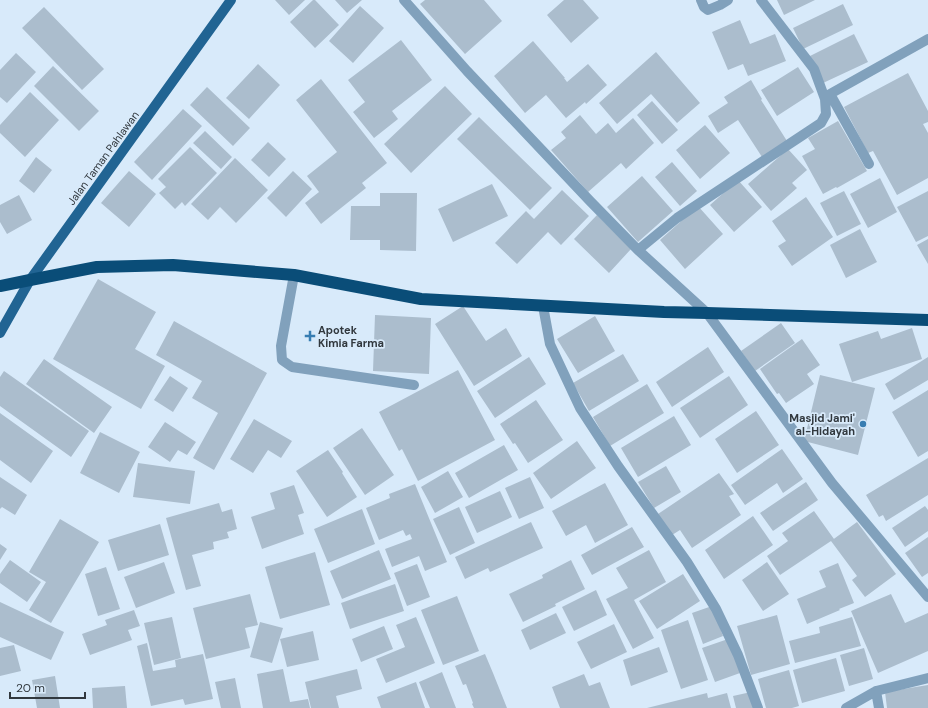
<svg xmlns="http://www.w3.org/2000/svg" width="928" height="708" font-family="'DM Sans',sans-serif">
	<style>
		.building { fill: #abbdcd }
		.lines { fill: none; stroke-linecap: round; stroke-linejoin: round }
		.minor { stroke: #81a1bc; stroke-width: 10 }
		.major { stroke: #216493; stroke-width: 10 }
		.highway { stroke: #0a4d78; stroke-width: 12 }
		.poi-dot { fill: #377db2; stroke: #d8eafa; stroke-width: 1.5 }
		.labels { text-anchor: middle; dominant-baseline: central; stroke-width: 3.5; stroke-linejoin: round; paint-order: stroke }
		.street-label { font-size: 11px; fill: #31383e; stroke: #d8eafa }
		.poi-label { font-size: 11px; font-weight: bold; fill: #31383e; stroke: #d8eafa; text-anchor: start }
	</style>
	<rect width="100%" height="100%" fill="#d8eafa"/>
	<!-- building -->
	<path class="building" d="M275,0H305L289,15Z
		M313,0H315L339,25L315,48L290,22Z
		M335,0H362L347,13Z
		M425,0H484L502,21L465,54L420,4Z
		M564,0H583L599,18L571,43L547,15Z
		M777,0H815L784,15Z
		M843,4L853,25L803,49L793,28Z
		M360,6L384,28L353,63L329,41Z
		M44,7L104,69L82,90L22,28Z
		M740,20L750,44L775,34L786,61L748,76L743,64L728,70L712,32Z
		M854,34L868,62L823,83L810,56Z
		M401,40L432,80L392,111L398,119L374,138L353,112L365,102L348,80Z
		M533,41L565,78H564L567,82L588,64L607,85L586,104L585,102L566,118L546,95L525,113L494,76Z
		M656,52L700,103L677,123L651,94L617,124L599,103Z
		M16,53L36,72L7,103L0,97V70Z
		M258,64L280,85L249,119L226,98Z
		M53,66L99,111L79,131L34,86Z
		M798,67L814,92L777,116L761,90Z
		M908,73L928,111V122L923,124L928,133V178L897,195L873,151L868,153L844,107Z
		M321,79L387,163L362,183L366,188L321,224L305,203L319,192L307,176L337,152L296,100Z
		M751,80L762,99L761,100L787,141L762,157L738,120L718,133L708,116L728,103L724,97Z
		M445,86L472,114L411,173L384,144Z
		M207,87L250,128L233,146L190,105Z
		M30,92L59,120L25,157L0,133V125Z
		M652,101L678,130L662,144L637,115Z
		M183,109L202,126L152,180L134,162Z
		M580,115L596,134L608,123L616,133L633,118L654,143L626,169L621,163L588,192L551,150L566,138L561,132Z
		M479,117L552,188L530,210L457,139Z
		M838,121L867,171L837,188L836,187L823,194L802,156L815,149L808,138Z
		M705,125L730,153L700,179L676,150Z
		M205,131L232,157L221,169L193,143Z
		M268,142L286,159L269,177L251,160Z
		M190,147L217,173L185,206L182,202L175,209L159,193L166,187L158,179Z
		M788,149L807,170L792,183L797,188L771,211L748,184Z
		M36,157L52,170L34,193L19,181Z
		M235,158L268,190L236,223L220,207L208,220L191,204Z
		M672,162L697,191L680,206L655,177Z
		M129,171L156,194L129,227L101,203Z
		M293,171L312,189L286,217L267,198Z
		M642,176L673,211L638,242L607,207Z
		M880,178L897,212L868,228L850,194Z
		M738,180L762,207L734,232L710,205Z
		M492,184L508,216L453,242L438,209Z
		M562,190L589,216L561,245L548,232L517,264L495,243L526,211L534,219Z
		M844,191L861,224L837,236L820,203Z
		M928,191V236L916,242L897,207Z
		M380,193H417L416,251L380,250V240H350L351,206H380Z
		M19,195L32,220L7,234L0,222V205Z
		M806,197L833,237L792,266L778,246L786,241L772,221Z
		M698,206L723,234L685,269L660,240Z
		M597,215L631,249L609,273L574,239Z
		M860,229L877,262L846,278L830,245Z
		M928,239V264L917,245Z
		M98,279L156,312L135,349L165,366L141,409L53,359Z
		M463,306L486,341L506,328L522,356L474,386L435,324Z
		M375,315L431,318L429,374L373,371Z
		M595,316L615,351L578,373L557,339Z
		M174,321L267,373L214,470L193,458L218,413L192,398L202,381L156,355Z
		M781,323L795,343L755,371L741,351Z
		M912,328L922,359L852,382L839,344L878,331L881,339Z
		M802,339L820,365L807,374L814,384L786,403L779,393L777,394L760,369Z
		M708,347L724,372L672,407L656,382Z
		M623,354L639,381L589,411L573,383Z
		M529,357L546,384L495,418L477,391Z
		M928,357V380L894,400L885,384Z
		M44,359L112,407L94,433L26,384Z
		M458,370L495,440L418,481L402,449L399,451L379,412Z
		M4,371L89,431L71,457L0,406V377Z
		M820,375L875,388L858,455L804,441Z
		M170,376L188,388L173,412L154,400Z
		M729,376L748,405L700,438L680,408Z
		M647,384L664,413L610,446L593,417Z
		M928,390V451L918,457L892,412Z
		M536,400L563,440L528,463L515,443L513,444L500,424Z
		M756,411L779,445L737,473L715,439Z
		M0,413L53,451L31,483L0,460Z
		M674,416L691,445L638,477L621,448Z
		M254,419L292,441L281,458L268,450L253,473L230,459Z
		M165,422L196,442L187,455L178,450L170,462L148,447Z
		M362,428L394,475L365,495L333,448Z
		M100,432L140,452L119,493L80,473Z
		M577,441L596,468L551,499L533,473Z
		M504,445L518,470L469,498L455,473Z
		M782,449L803,479L783,493L777,483L745,505L731,485Z
		M328,450L343,472L342,473L357,497L327,517L296,471Z
		M928,458V495L886,521L883,515L879,517L866,495Z
		M138,463L195,471L190,504L133,497Z
		M666,466L681,492L654,508L638,482Z
		M448,471L463,497L435,513L421,487Z
		M719,473L734,494L729,496L741,515L692,548L680,530L672,535L658,514Z
		M0,477L27,495L15,515L2,507L0,509Z
		M530,477L544,508L519,519L505,488Z
		M806,482L818,500L773,531L760,513Z
		M605,483L628,525L595,543L586,525L566,536L552,511Z
		M415,484L447,562L425,571L419,556L392,567L385,549L412,539L410,534L406,536L403,530L379,540L366,508L390,498L389,494Z
		M294,485L304,513L298,515L304,534L262,549L251,517L275,509L270,493Z
		M500,491L512,517L477,533L465,507Z
		M219,503L222,512L232,509L237,529L227,532L229,538L213,542L214,549L192,555L201,586L186,590L166,518Z
		M925,506L928,510V531L905,547L892,528Z
		M459,507L475,543L450,555L433,519Z
		M362,509L375,544L328,563L314,529Z
		M814,511L834,539L780,575L767,556L788,541L782,533Z
		M753,516L773,545L724,579L705,550Z
		M60,519L99,542L51,623L29,610L46,582L29,572Z
		M531,522L543,548L490,572L488,568L465,579L455,557Z
		M857,522L896,574L865,597L852,580L857,576L831,541Z
		M160,524L169,555L118,571L108,540Z
		M632,527L644,547L592,575L581,555Z
		M928,537V573L922,577L905,553Z
		M0,544L7,549L0,560Z
		M379,550L391,579L342,599L330,571Z
		M649,550L666,582L634,600L654,638L633,649L606,599L628,588L616,568Z
		M315,552L330,605L280,619L265,567Z
		M10,560L41,582L27,602L0,583V574Z
		M571,560L585,589L555,604L556,606L523,622L509,594L543,578L542,575Z
		M164,562L175,593L136,608L124,577Z
		M767,562L789,594L763,611L742,580Z
		M838,563L854,603L839,609L840,610L807,624L797,599L826,587L819,571Z
		M417,564L430,597L407,606L394,573Z
		M106,567L120,609L98,616L85,574Z
		M683,574L700,601L657,629L639,601Z
		M395,584L404,611L350,629L341,603Z
		M596,590L607,615L574,631L562,607Z
		M250,594L258,625L245,628L250,648L206,659L193,608Z
		M891,594L905,623L928,613V651L878,673L851,611Z
		M457,596L479,651L443,665L421,610Z
		M0,602L64,632L51,660L0,637Z
		M712,606L723,636L703,644L692,613Z
		M134,610L140,626L128,630L132,640L90,655L82,634L107,625L105,620Z
		M556,613L566,633L530,650L521,630Z
		M777,615L790,664L751,675L737,626Z
		M172,617L181,658L154,665L144,623Z
		M416,617L435,663L386,683L376,659L405,647L396,625Z
		M852,617L861,646L795,663L789,641L820,633L819,627Z
		M688,620L708,680L681,689L661,630Z
		M260,622L283,628L272,663L250,657Z
		M614,624L627,652L591,669L577,642Z
		M384,626L393,649L361,662L352,639Z
		M313,631L319,660L287,667L280,639Z
		M728,639L740,673L715,682L702,648Z
		M147,643L153,671L176,667L175,660L203,654L213,699L185,705L183,699L151,706L137,646Z
		M14,645L21,671L0,676V648Z
		M659,647L668,672L631,686L623,660Z
		M864,648L873,679L849,686L840,655Z
		M485,654L493,673L507,708H474L472,704L473,703L466,684L463,685L455,666Z
		M836,658L845,691L802,703L793,670Z
		M283,669L290,702L308,699L310,708H263L257,674Z
		M357,669L362,689L336,696L339,708H311L305,682Z
		M789,670L799,706L792,708H766L758,679Z
		M442,672L456,708H430L419,682Z
		M584,674L589,686L600,682L610,708H560L552,687Z
		M55,676L60,708H37L32,680Z
		M235,678L241,708H221L215,682Z
		M416,682L425,708H381L377,697Z
		M928,685V708H887L885,692Z
		M125,686L127,708H93L92,688Z
		M751,692L755,708H736L733,696Z
		M707,693L708,698L727,693L731,708H647Z"/>
	<g class="lines">
		<!-- minor -->
		<path class="minor" d="M404,0L467,71L590,201L638,250L707,313L832,483L928,597
			M701,0L704,7L708,10L720,5L728,0
			M830,94L869,164
			M825,99L830,94L928,39
			M638,250L677,218L821,123L826,114L825,99L814,69L761,0
			M294,275L281,346L282,360L292,367L414,385
			M543,306L550,344L580,408L618,466L687,562L716,609L738,655L758,708
			M876,691L879,708
			M846,708L876,691L928,678"/>
		<!-- major -->
		<path class="major" d="M0,333L30,280L231,0"/>
		<!-- highway -->
		<path class="highway" d="M0,286L30,280L97,267L173,265L294,275L421,299L664,312L707,313L928,320"/>
	</g>
	<!-- markers -->
	<g class="poi-dot">
		<path d="M308 330h4v4h4v4h-4v4h-4v-4h-4v-4h4z"/>
		<circle cx="863" cy="424" r="4"/>
	</g>
	<g class="labels">
		<!-- street labels -->
		<g class="street-label">
			<text transform="translate(103 158) rotate(-54)">Jalan Taman Pahlawan</text>
		</g>
		<!-- poi labels -->
		<g class="poi-label">
			<text x="318" y="330">Apotek<tspan x="318" dy="13">Kimia Farma</tspan></text>
			<text x="855" y="418" text-anchor="end">Masjid Jami'<tspan x="855" dy="13">al-Hidayah</tspan></text>
		</g>
	</g>
	<!-- scale -->
	<path d="M10 692v6h75v-6" fill="none" stroke="#31383e" stroke-width="2"/>
	<text x="16" y="692" font-size="12" fill="#31383e" stroke="#d8eafa" stroke-width="3" paint-order="stroke">20 m</text>
</svg>
